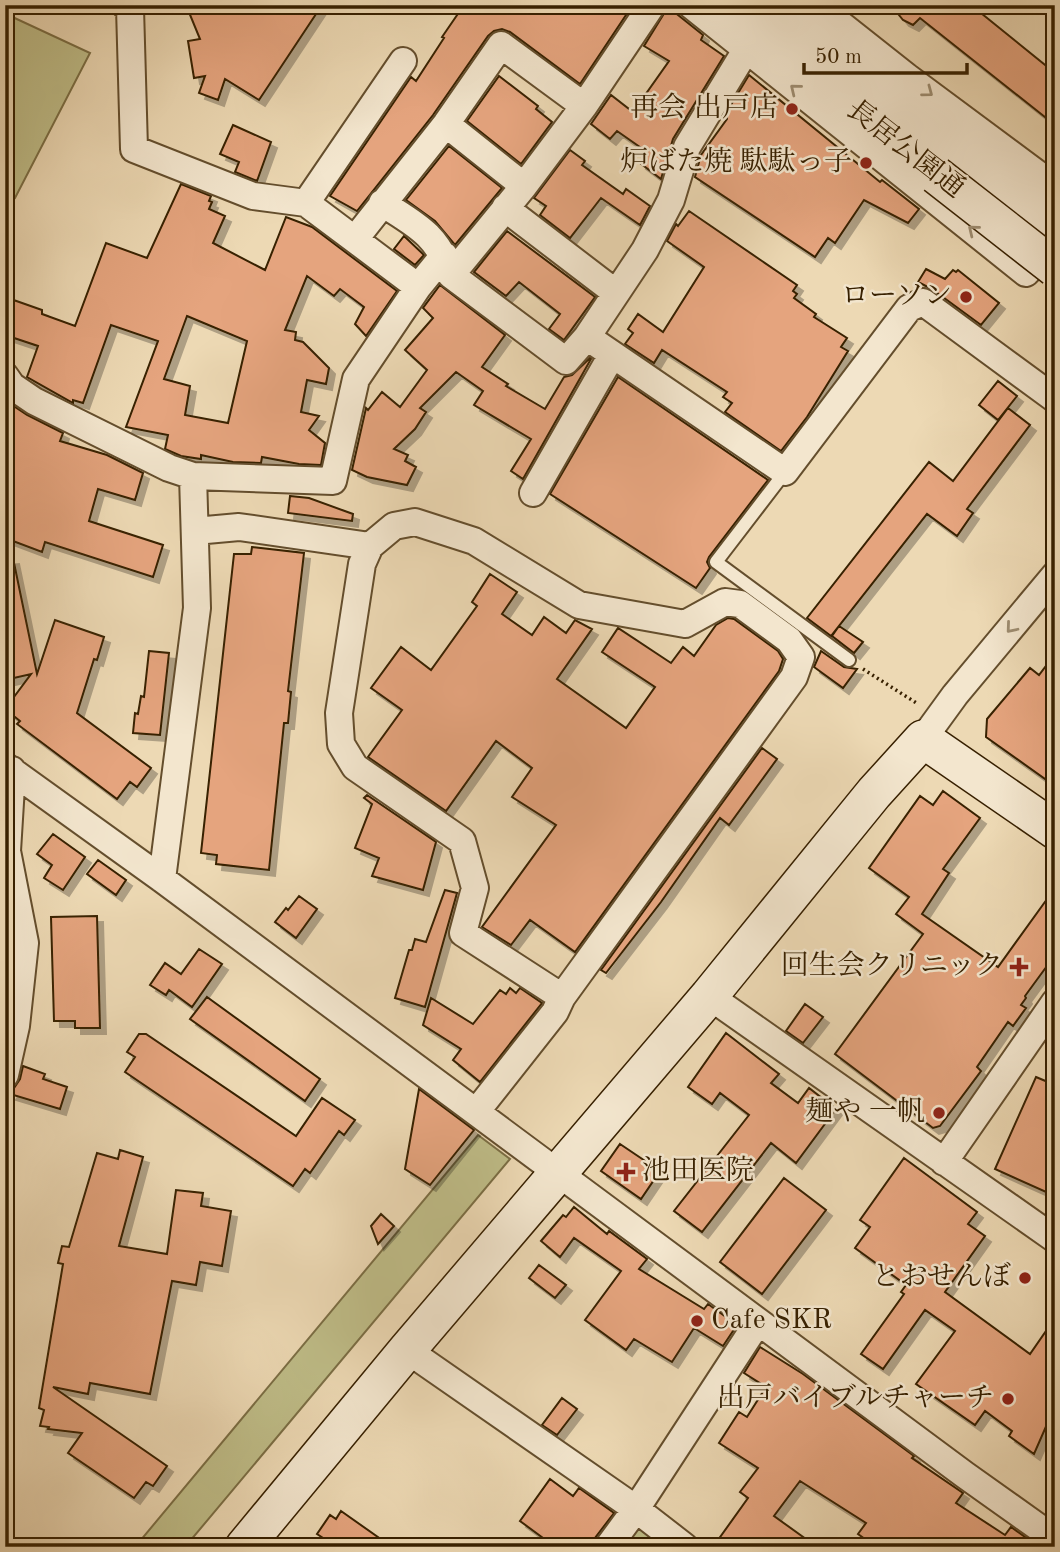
<svg xmlns="http://www.w3.org/2000/svg" width="1060" height="1552" font-family="'Old Standard TT','Noto Serif JP',serif">
	<style>
		.green { fill: #bfbd88; stroke: #7b6e44; stroke-width: 2 }
		.building { fill: #e5a47e; stroke: #372000; stroke-width: 2; fill-rule: evenodd; filter: url(#shadow) }
		.lines { fill: none; stroke-linecap: round; stroke-linejoin: round }
		.lane-casing { stroke: #644e2d; stroke-width: 16 }
		.street-casing { stroke: #644e2d; stroke-width: 30 }
		.secondary-casing { stroke: #372000; stroke-width: 40 }
		.path { stroke: #372000; stroke-width: 3.5; stroke-dasharray: 2 3.5; stroke-linecap: butt }
		.lane { stroke: #f3e6ce; stroke-width: 12 }
		.street { stroke: #f3e6ce; stroke-width: 26 }
		.secondary { stroke: #f3e6ce; stroke-width: 37 }
		.secondary-bridge-casing { stroke: #372000; stroke-width: 40; stroke-linecap: butt }
		.secondary-bridge { stroke: #f3e6ce; stroke-width: 37 }
		.oneway { stroke: #9e8d71 }
		.poi-dot { fill: #8f2418; stroke: #f3e6ce; stroke-width: 2.5 }
		.labels { text-anchor: middle; dominant-baseline: central; stroke-width: 5; stroke-linejoin: round; paint-order: stroke }
		.poi-label { font-size: 28px; fill: #372000; stroke: #f3e6ce; text-anchor: end }
		.street-label { font-size: 28px; fill: #372000; stroke: #f3e6ce }
	</style>
	<defs>
		<filter id="shadow"><feDropShadow dx="6" dy="6" stdDeviation="0" flood-color="#0004"/></filter>
	</defs>
	<rect width="100%" height="100%" fill="#edd9b4"/>
	<filter id="stains"><feTurbulence type="fractalNoise" baseFrequency=".00286" numOctaves="4"/><feColorMatrix values="0 0 0 0 .2 0 0 0 0 .09 0 0 0 0 .02 0 0 0 .5 -.17"/></filter>
	<radialGradient id="worn" r=".72"><stop offset=".6" stop-color="#630" stop-opacity="0"/><stop offset="1" stop-color="#630" stop-opacity=".3"/></radialGradient>
	<!-- green -->
	<path class="green" d="M6,14L90,53L15,198L5,194Z
		M478,1135L510,1159L185,1547H135Z
		M640,1528L666,1547H617L629,1529Z"/>
	<!-- building -->
	<path class="building" d="M186,5H322L259,100L225,79L218,100L199,93L205,76L194,78L188,41L200,39Z
		M464,5H625L630,9L580,84L510,32L502,29L494,31L488,36L433,115L357,211L330,196L411,77L416,81L444,38L442,37Z
		M891,5H971L1055,73V125L920,18L913,25L903,20Z
		M668,7L703,35L701,40L724,56L673,139L661,179L640,163L647,152L617,131L610,139L591,124L611,95L633,112L669,61L644,46Z
		M749,75L880,182L882,180L919,209L908,223L864,200L835,243L828,238L815,257L695,177L701,155L727,119L726,113Z
		M499,76L538,106L536,109L552,122L521,164L467,121Z
		M233,125L271,142L257,181L235,172L239,162L220,154Z
		M449,146L502,188L455,245L435,221L406,200Z
		M570,150L585,161L582,165L623,194L626,189L650,206L640,225L601,198L570,238L540,215L546,206L534,198Z
		M181,184L211,196L209,201L212,202L209,209L225,216L213,243L265,270L286,217L312,227L397,291L366,336L355,324L364,307L340,289L334,296L307,276L285,330L296,332L295,340L303,342L329,368L326,384L307,380L301,412L319,416L309,430L325,443L321,465L299,464L262,457L261,463L233,462L201,455V459L181,456L165,449L168,435L126,427L158,341L111,325L83,403L73,400V403L27,377L38,346L5,335V297L42,310V314L75,326L106,243L147,258ZM187,316L247,341L228,423L185,415L190,386L164,379Z
		M689,211L797,285L793,291L797,294L794,298L816,314L814,317L847,338L841,347L848,351L807,417L781,451L725,412L732,403L723,397L727,392L662,350L654,363L625,344L633,333L628,329L638,314L663,332L704,267L667,241L676,224L678,226Z
		M507,231L595,297L564,340L549,329L560,314L519,282L506,296L474,272Z
		M404,236L424,255L415,265L394,249Z
		M926,269L945,279L953,270L956,272L958,270L999,303L981,325L932,289L918,282Z
		M440,285L505,335L482,367L508,384L506,386L545,409L564,377L572,375L590,358L591,359L523,479L511,471L531,439L474,405L483,391L456,372L420,408L426,412L415,429L394,449L408,455L405,461L416,467L407,485L367,477L352,470L366,408L368,410L382,392L400,407L427,370L405,350L433,318L423,308Z
		M618,377L768,480L709,557L707,562L710,568L696,588L550,494Z
		M998,381L1017,396L998,420L979,405Z
		M9,403L27,415L63,433L60,441L107,455L143,473L135,500L98,489L89,521L163,545L153,577L45,542L42,552L5,538V412Z
		M1008,408L1030,425L967,509L973,513L957,536L927,514L831,636L807,618L929,462L953,481Z
		M290,496L309,498L353,514L352,521L288,513Z
		M252,547L304,553L288,691L291,692L288,723H284L269,870L216,864L217,855L201,853L234,554H251Z
		M13,558L37,674L55,620L104,637L97,660L94,659L77,713L151,768L137,787L130,782L117,799L17,724L20,721L5,709L31,674L5,680V559Z
		M490,574L517,592L502,614L532,635L544,617L566,633L575,620L592,629L557,679L626,728L655,687L602,652L618,628L671,663L683,647L694,656L716,625L728,618L734,619L778,651L783,659L779,671L575,952L530,920L511,945L482,927L556,825L512,797L532,768L496,741L446,811L368,757L402,710L371,688L401,647L431,670L477,606L472,602Z
		M839,626L863,642L854,653L832,636Z
		M149,651L169,653L160,735L133,733L135,713L138,714L141,696L144,697Z
		M821,651L844,667L857,669L843,688L814,667Z
		M1055,654V786L986,737L987,719L1030,668L1039,675Z
		M762,748L777,759L729,825L720,818L661,902L606,973L601,970Z
		M943,791L980,818L943,869L949,873L922,914L998,967L1055,888V955L1025,996L1026,998L1021,1005L1026,1008L1013,1026L1008,1022L977,1067L981,1071L940,1126L933,1128L835,1054L923,934L896,914L909,897L869,868L920,796L933,805Z
		M367,795L436,842L423,890L372,876L379,858L355,848L372,804L364,798Z
		M53,834L85,857L63,890L44,878L52,865L37,854Z
		M98,860L126,880L116,895L87,874Z
		M445,890L457,893L425,1007L395,998L409,950H412L415,939L426,942Z
		M299,896L317,909L296,938L275,922L286,908L288,910Z
		M97,916L100,1028H75V1021H54L51,917Z
		M199,949L222,964L192,1007L169,990L166,995L150,985L165,963L181,974Z
		M510,988L516,993L520,988L542,1003L480,1082L453,1060L461,1049L423,1025L431,998L473,1024L500,990L506,994Z
		M207,997L320,1079L305,1101L190,1019Z
		M805,1004L823,1017L803,1043L786,1031Z
		M726,1033L779,1074L771,1083L798,1103L809,1088L836,1109L796,1163L771,1143L702,1232L674,1211L749,1115L720,1093L712,1104L688,1087Z
		M139,1034H146L296,1136L322,1098L355,1120L344,1135L339,1131L310,1173L305,1169L293,1186L125,1072L135,1057L127,1052Z
		M23,1066L45,1074L43,1079L67,1087L60,1109L10,1094L20,1079Z
		M1036,1077L1055,1085V1196L995,1169Z
		M419,1089L474,1130L430,1185L405,1169Z
		M620,1144L660,1171L641,1199L601,1171Z
		M120,1150L143,1157L119,1246L167,1254L176,1190L203,1193L201,1206L231,1211L222,1266L200,1262L196,1285L172,1281L150,1394L90,1383L88,1394L53,1387L167,1466L153,1486L146,1482L134,1498L68,1453L82,1433L48,1429L49,1427L40,1426L44,1410L39,1408L63,1264L58,1263L62,1246L69,1247L97,1153L118,1159Z
		M904,1158L977,1212L968,1224L985,1236L945,1292L1030,1354L1055,1318V1406L1034,1454L1009,1436L1012,1431L985,1411L975,1425L916,1384L955,1331L925,1310L883,1369L861,1354L904,1294L901,1292L906,1285L855,1248L870,1227L860,1220Z
		M784,1178L826,1210L762,1294L720,1262Z
		M574,1207L607,1234L609,1231L647,1259L639,1269L704,1309L708,1304L737,1325L723,1346L694,1328L672,1362L634,1339L626,1350L585,1320L621,1271L574,1238L560,1257L541,1241L563,1215L566,1217Z
		M381,1214L394,1226L378,1244L371,1226Z
		M539,1265L566,1285L555,1298L529,1278Z
		M760,1347L803,1374L914,1456L912,1458L963,1493L956,1503L1005,1535L1011,1527L1032,1542L1031,1547H876L858,1534L866,1523L800,1481L774,1516L817,1547H713L748,1498L740,1492L758,1468L719,1443L739,1412L747,1417L766,1387L744,1373Z
		M562,1398L577,1409L557,1435L542,1425Z
		M550,1479L573,1496L579,1488L614,1513L595,1538L592,1547H537L543,1538L520,1521Z
		M341,1511L392,1547H316L323,1538L317,1534L330,1515L336,1519Z"/>
	<g class="lines">
		<!-- lane casing -->
		<g class="lane-casing">
			<path id="lane" d="M785,472L716,562L849,660"/>
		</g>
		<!-- street casing -->
		<g class="street-casing">
			<path id="street" d="M125,5L130,8L134,149L253,196L306,203L418,287
				M691,5L1026,273L1049,243
				M816,5L907,77L1055,187
				M446,124L524,186
				M306,203L403,61
				M382,203C416,225 437,234 451,275L566,361L587,337L645,250L671,200L687,147L746,50
				M505,208L616,293
				M355,239L446,124L501,45L584,106
				M451,275L524,186L584,106L652,5
				M587,337L785,472L909,308L923,302L1055,399
				M5,376L12,386L34,401L169,468L193,476L333,481L356,379L418,287L444,255
				M533,493L612,355
				M195,531L239,527L370,546
				M923,739L955,695L1055,575
				M5,766L162,879L965,1475L1055,1539
				M162,879L197,608L193,476
				M709,996L1055,1239
				M5,1075L16,1026L25,943L7,851L12,770
				M476,1112L555,1012L562,997L794,677L801,657L789,640L740,604L725,602L685,624L579,605L474,541L415,522L394,526L370,546L362,564L339,713L341,744L355,767L462,841L475,888L463,933L562,997
				M944,1162L1055,1002
				M407,1350L636,1509L685,1547
				M608,1547L636,1509L758,1322"/>
		</g>
		<!-- secondary casing -->
		<g class="secondary-casing">
			<path id="secondary" d="M722,5L936,175
				M778,5L1055,224
				M244,1547L407,1350L709,996L874,793L923,739L1055,830
				M1052,1547L1055,1542"/>
		</g>
		<!-- path -->
		<path class="path" d="M863,669L918,704"/>
		<!-- lane -->
		<use href="#lane" class="lane"/>
		<!-- street -->
		<use href="#street" class="street"/>
		<!-- secondary -->
		<use href="#secondary" class="secondary"/>
		<!-- secondary-bridge casing -->
		<g class="secondary-bridge-casing">
			<path id="secondary-bridge" d="M936,175L1055,268"/>
		</g>
		<!-- secondary-bridge -->
		<use href="#secondary-bridge" class="secondary-bridge"/>
	</g>
	<!-- one-way arrows -->
	<defs><path id="oneway-chevron" d="M-2-3.5L2.5 0L-2 3.5" fill="none" stroke-width="1.6" stroke-linecap="round" stroke-linejoin="round" transform="scale(1.75)"/></defs>
	<g class="oneway">
		<use href="#oneway-chevron" transform="translate(795 89) rotate(-141)"/>
		<use href="#oneway-chevron" transform="translate(928 92) rotate(37)"/>
		<use href="#oneway-chevron" transform="translate(973 230) rotate(-141)"/>
		<use href="#oneway-chevron" transform="translate(1011 628) rotate(130)"/>
	</g>
	<!-- markers -->
	<g class="poi-dot">
		<circle cx="792" cy="109" r="7"/>
		<circle cx="866" cy="163" r="7"/>
		<circle cx="966" cy="297" r="7"/>
		<path d="M1015.5 956.5h7v7h7v7h-7v7h-7v-7h-7v-7h7z"/>
		<circle cx="939" cy="1113" r="7"/>
		<path d="M622.5 1161.5h7v7h7v7h-7v7h-7v-7h-7v-7h7z"/>
		<circle cx="1025" cy="1278" r="7"/>
		<circle cx="697" cy="1321" r="7"/>
		<circle cx="1008" cy="1399" r="7"/>
	</g>
	<g class="labels">
		<!-- poi labels -->
		<g class="poi-label">
			<text x="778" y="109">再会 出戸店</text>
			<text x="852" y="163">炉ばた焼 駄駄っ子</text>
			<text x="952" y="297">ローソン</text>
			<text x="1003" y="967">回生会クリニック</text>
			<text x="925" y="1113">麺や 一帆</text>
			<text x="642" y="1172" text-anchor="start">池田医院</text>
			<text x="1011" y="1278">とおせんぼ</text>
			<text x="711" y="1321" text-anchor="start">Cafe SKR</text>
			<text x="994" y="1399">出戸バイブルチャーチ</text>
		</g>
		<!-- street labels -->
		<g class="street-label">
			<text transform="translate(905 150) rotate(38)">長居公園通</text>
		</g>
	</g>
	<!-- margin -->
	<rect width="1060" height="1552" fill="none" stroke="#edd9b4" stroke-width="28"/>
	<rect x="7" y="7" width="1046" height="1538" fill="none" stroke="#372000" stroke-width="3.5"/>
	<rect x="14" y="14" width="1032" height="1524" fill="none" stroke="#372000" stroke-width="2"/>
	<!-- scale -->
	<path d="M804 63v10h163v-10" fill="none" stroke="#372000" stroke-width="3.5"/>
	<text x="815" y="63" font-size="21" fill="#372000" stroke="#f3e6ce" stroke-width="5" paint-order="stroke">50 m</text>
	<rect width="100%" height="100%" filter="url(#stains)"/>
	<rect width="100%" height="100%" fill="url(#worn)"/>
</svg>
